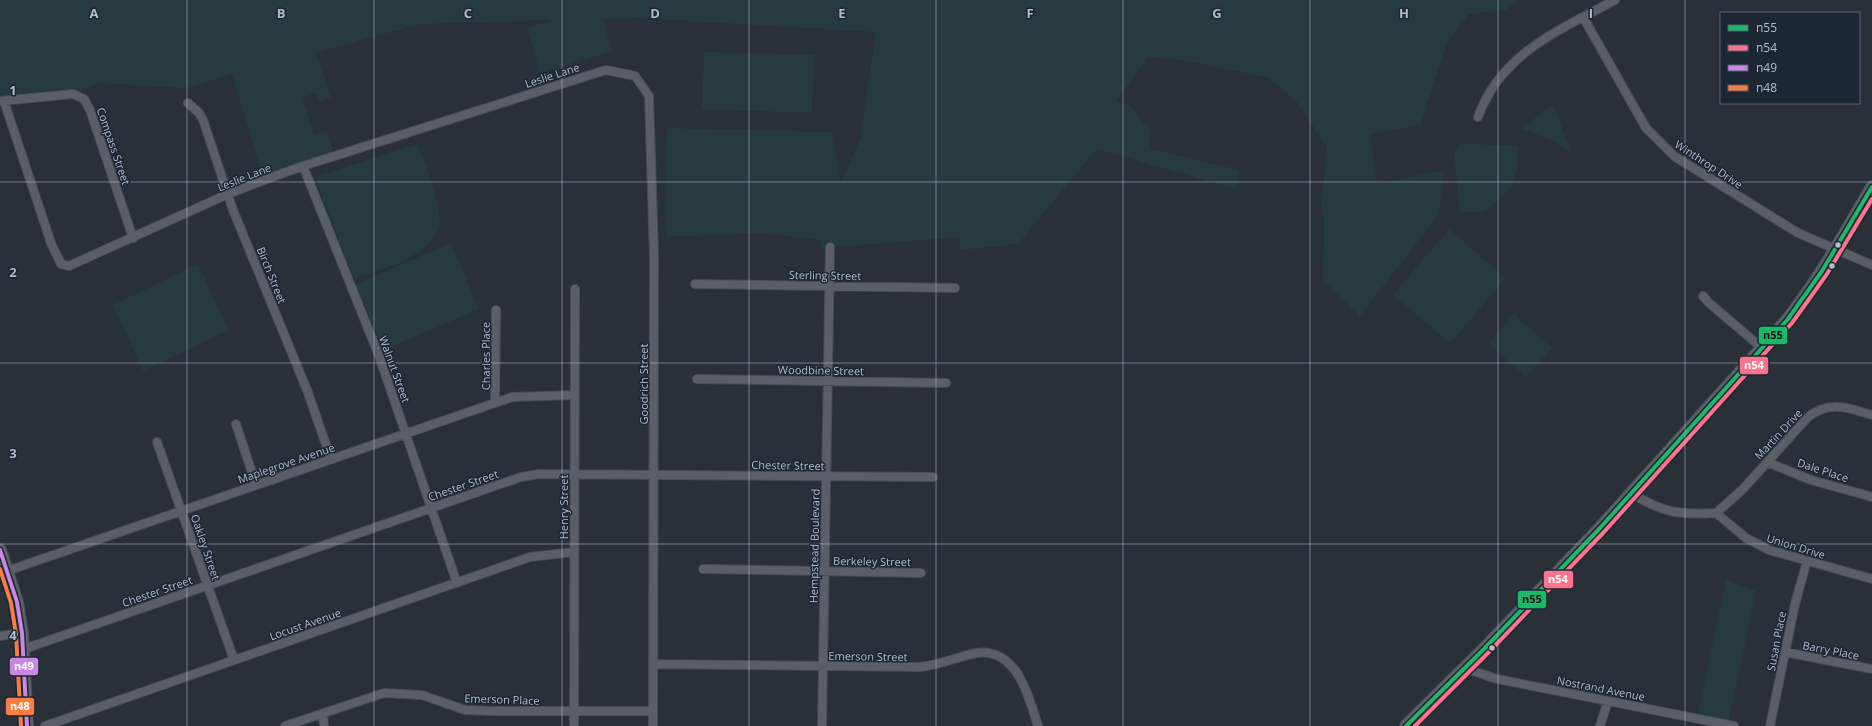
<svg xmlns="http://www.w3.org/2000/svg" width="1872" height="726" font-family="'Open Sans',sans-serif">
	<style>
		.green { fill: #273a3e }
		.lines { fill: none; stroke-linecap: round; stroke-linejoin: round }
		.street-casing { stroke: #484c53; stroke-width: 10 }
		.primary-casing { stroke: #484c55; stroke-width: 14 }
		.street { stroke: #5a5e66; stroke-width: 8 }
		.primary { stroke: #5c6168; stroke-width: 12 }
		.bus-1-casing { stroke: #1d2633; stroke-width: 7 }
		.bus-2-casing { stroke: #1d2633; stroke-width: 7 }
		.bus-3-casing { stroke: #1d2633; stroke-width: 7 }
		.bus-4-casing { stroke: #1d2633; stroke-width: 7 }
		.bus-1 { stroke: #1ab867; stroke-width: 4 }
		.bus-2 { stroke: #fc738d; stroke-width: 4 }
		.bus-3 { stroke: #c787e3; stroke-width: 4 }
		.bus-4 { stroke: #f77d43; stroke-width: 4 }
		.grid { fill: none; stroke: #b4bcc9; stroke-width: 1; stroke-opacity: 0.55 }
		.bus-dot { fill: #b4bcc9; stroke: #1d2633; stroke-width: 1.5 }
		.labels { text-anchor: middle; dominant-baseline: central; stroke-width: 3; stroke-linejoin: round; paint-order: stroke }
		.street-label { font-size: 11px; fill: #b4bcc9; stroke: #1d2633 }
		.grid-label { font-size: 13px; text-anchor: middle; font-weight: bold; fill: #b4bcc9; stroke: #1d2633; stroke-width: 3; stroke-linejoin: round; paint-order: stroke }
		.line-badge { stroke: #1d2633; stroke-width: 1.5 }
		.badge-label { font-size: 11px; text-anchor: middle; font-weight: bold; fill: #fff }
		.pale-badge-label { font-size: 11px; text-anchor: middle; font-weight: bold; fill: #111 }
	</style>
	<rect width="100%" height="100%" fill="#2a3038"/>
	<!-- green -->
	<path class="green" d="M0,0H1517L1506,10L1469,14L1447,43L1421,124L1370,135L1377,184L1444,170L1439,214L1360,316L1323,280L1324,219L1321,207L1327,147L1297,102L1269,78L1188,61L1147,57L1116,102L1131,106L1140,120L1150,130V149L1240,170L1236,189L1097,149L1018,244L959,250L960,237L820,248L821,240L760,233L666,237L667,128L831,132L841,182L860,139L876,32L639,18L603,19L612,51L540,73L527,28L552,20L421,24L316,52L331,98L320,102L316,93L302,98L314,135L327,131L335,156L264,180L232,74L187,88L99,83L73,94L0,101Z
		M704,52L814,55L812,113L702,109Z
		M1553,104L1571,152L1549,139L1521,129Z
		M418,144C425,164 444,210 439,229C438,231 435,235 434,237C415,262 383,269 354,278L315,177Z
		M1461,144L1517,145V169L1512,186L1500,199L1485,211L1460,213L1454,154Z
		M1449,229L1506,278L1450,343L1393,295Z
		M451,243L479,309L384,350L356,284Z
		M198,264L229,330L143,371L113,305Z
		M1514,314L1552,348L1526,377L1488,343Z
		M1726,580L1756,591L1728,725L1697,719Z"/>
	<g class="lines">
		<!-- street casing -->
		<g class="street-casing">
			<path id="street" d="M1583,17L1646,128L1674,156L1798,233L1872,265
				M0,101L73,94L84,99L90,110L133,238
				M4,101L51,243L61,264L69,266L228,194L264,180L303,166L606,70L635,76L649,96L654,256L653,726
				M188,103L199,113L203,120L233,210L307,390L331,459
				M1478,117C1501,53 1560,30 1615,0
				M303,166L379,356L457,583
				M695,284L955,288
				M1703,296L1708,302L1762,348
				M697,379L946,383
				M495,402L496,310
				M236,424L256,485
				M157,442L234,660
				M1767,462L1811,480L1872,497
				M1631,493C1663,513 1679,515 1716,513L1746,538L1769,550L1872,579
				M1716,513L1742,490L1808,417C1831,400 1847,408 1872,415
				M703,569L921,573
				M7,571L512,397L575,395
				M0,636L22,633
				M24,649L521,477L539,474L933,477
				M1785,652L1872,669
				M653,664L920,667C939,665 957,657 976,653C1017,647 1029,697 1038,726
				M1464,668L1497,679L1734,726
				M323,713L324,726
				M45,726L530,557L574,552
				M285,726L384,693L422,695L465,710L491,711H653
				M574,726L575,289
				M822,726L830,247
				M1600,726L1608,701
				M1770,726L1795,604L1807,561"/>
		</g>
		<!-- primary casing -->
		<g class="primary-casing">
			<path id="primary" d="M0,550L17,602L22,633L27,726
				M1406,726L1484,649L1600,528L1788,319C1820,278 1846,232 1872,187"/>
		</g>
		<!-- street -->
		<use href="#street" class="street"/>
		<!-- primary -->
		<use href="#primary" class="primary"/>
		<!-- bus-1 casing -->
		<g class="bus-1-casing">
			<path id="bus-1" d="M1406,726L1484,649L1600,528L1788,319L1822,271L1872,187"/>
		</g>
		<!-- bus-2 casing -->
		<g class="bus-2-casing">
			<path id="bus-2" d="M1415,726L1488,653L1604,532L1792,323L1827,274L1872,199"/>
		</g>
		<!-- bus-3 casing -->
		<g class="bus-3-casing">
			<path id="bus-3" d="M0,550L17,602L22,633L27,726"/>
		</g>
		<!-- bus-4 casing -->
		<g class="bus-4-casing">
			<path id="bus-4" d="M0,569L11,603L16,634L21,726"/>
		</g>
		<!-- bus-1 -->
		<use href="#bus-1" class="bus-1"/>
		<!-- bus-2 -->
		<use href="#bus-2" class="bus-2"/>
		<!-- bus-3 -->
		<use href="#bus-3" class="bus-3"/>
		<!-- bus-4 -->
		<use href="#bus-4" class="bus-4"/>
	</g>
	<!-- grid -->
	<path class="grid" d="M187,0V726M374,0V726M562,0V726M749,0V726M936,0V726M1123,0V726M1310,0V726M1498,0V726M1685,0V726M0,182H1872M0,363H1872M0,544H1872"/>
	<!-- markers -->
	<g class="bus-dot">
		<circle cx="1838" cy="245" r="3.5"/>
		<circle cx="1832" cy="266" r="3.5"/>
		<circle cx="1492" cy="648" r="3.5"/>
	</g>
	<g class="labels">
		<!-- street labels -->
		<g class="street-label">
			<text transform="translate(552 75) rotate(-18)">Leslie Lane</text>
			<text transform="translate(114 146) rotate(71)">Compass Street</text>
			<text transform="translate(1709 164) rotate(33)">Winthrop Drive</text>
			<text transform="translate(244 177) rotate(-22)">Leslie Lane</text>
			<text transform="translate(272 275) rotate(68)">Birch Street</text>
			<text transform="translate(825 275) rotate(1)">Sterling Street</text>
			<text transform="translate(485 356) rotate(-90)">Charles Place</text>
			<text transform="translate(395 369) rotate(70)">Walnut Street</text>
			<text transform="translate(821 370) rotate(1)">Woodbine Street</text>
			<text transform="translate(643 384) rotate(-90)">Goodrich Street</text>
			<text transform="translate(1778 434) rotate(-47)">Martin Drive</text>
			<text transform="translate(286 463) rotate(-19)">Maplegrove Avenue</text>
			<text transform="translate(788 465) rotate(1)">Chester Street</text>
			<text transform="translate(1823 470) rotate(18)">Dale Place</text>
			<text transform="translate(463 485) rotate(-19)">Chester Street</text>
			<text transform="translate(563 507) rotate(-90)">Henry Street</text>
			<text transform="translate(814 546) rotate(-89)">Hempstead Boulevard</text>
			<text transform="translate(1796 546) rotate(17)">Union Drive</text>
			<text transform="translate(206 547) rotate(71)">Oakley Street</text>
			<text transform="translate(872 561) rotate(1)">Berkeley Street</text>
			<text transform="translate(157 591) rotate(-19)">Chester Street</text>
			<text transform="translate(305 624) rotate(-19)">Locust Avenue</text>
			<text transform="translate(1776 641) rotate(-79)">Susan Place</text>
			<text transform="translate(1831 650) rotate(11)">Barry Place</text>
			<text transform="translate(868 656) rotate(1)">Emerson Street</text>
			<text transform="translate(1601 688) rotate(11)">Nostrand Avenue</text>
			<text transform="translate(502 699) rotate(2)">Emerson Place</text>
		</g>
	</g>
	<g class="grid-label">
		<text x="94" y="18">A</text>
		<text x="281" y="18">B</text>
		<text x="468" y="18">C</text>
		<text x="655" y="18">D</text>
		<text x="842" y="18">E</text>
		<text x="1030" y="18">F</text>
		<text x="1217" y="18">G</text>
		<text x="1404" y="18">H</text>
		<text x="1591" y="18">I</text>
		<text x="13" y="95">1</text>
		<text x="13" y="277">2</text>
		<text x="13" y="458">3</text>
		<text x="13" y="640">4</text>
	</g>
	<g class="line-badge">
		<rect x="1758" y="326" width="30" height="19" rx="4" fill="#1ab867"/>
		<rect x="1739" y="356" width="30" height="19" rx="4" fill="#fc738d"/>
		<rect x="1543" y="570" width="31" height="19" rx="4" fill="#fc738d"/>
		<rect x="1517" y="590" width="30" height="19" rx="4" fill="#1ab867"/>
		<rect x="9" y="657" width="30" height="19" rx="4" fill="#c787e3"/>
		<rect x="5" y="697" width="30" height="19" rx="4" fill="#f77d43"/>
	</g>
	<g class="badge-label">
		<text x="1754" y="369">n54</text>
		<text x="1558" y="583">n54</text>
		<text x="24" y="670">n49</text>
		<text x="20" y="710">n48</text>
	</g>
	<g class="pale-badge-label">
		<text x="1773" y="339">n55</text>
		<text x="1532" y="603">n55</text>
	</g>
	<!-- legend -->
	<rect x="1720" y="12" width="140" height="92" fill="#1d2633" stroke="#59626f"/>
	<rect x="1728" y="25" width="20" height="6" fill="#1ab867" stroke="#59626f"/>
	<text x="1756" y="32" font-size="12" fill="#b4bcc9">n55</text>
	<rect x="1728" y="45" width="20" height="6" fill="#fc738d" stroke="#59626f"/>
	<text x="1756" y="52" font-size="12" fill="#b4bcc9">n54</text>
	<rect x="1728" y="65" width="20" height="6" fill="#c787e3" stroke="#59626f"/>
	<text x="1756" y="72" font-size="12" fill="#b4bcc9">n49</text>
	<rect x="1728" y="85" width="20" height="6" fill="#f77d43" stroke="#59626f"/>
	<text x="1756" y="92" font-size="12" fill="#b4bcc9">n48</text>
</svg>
